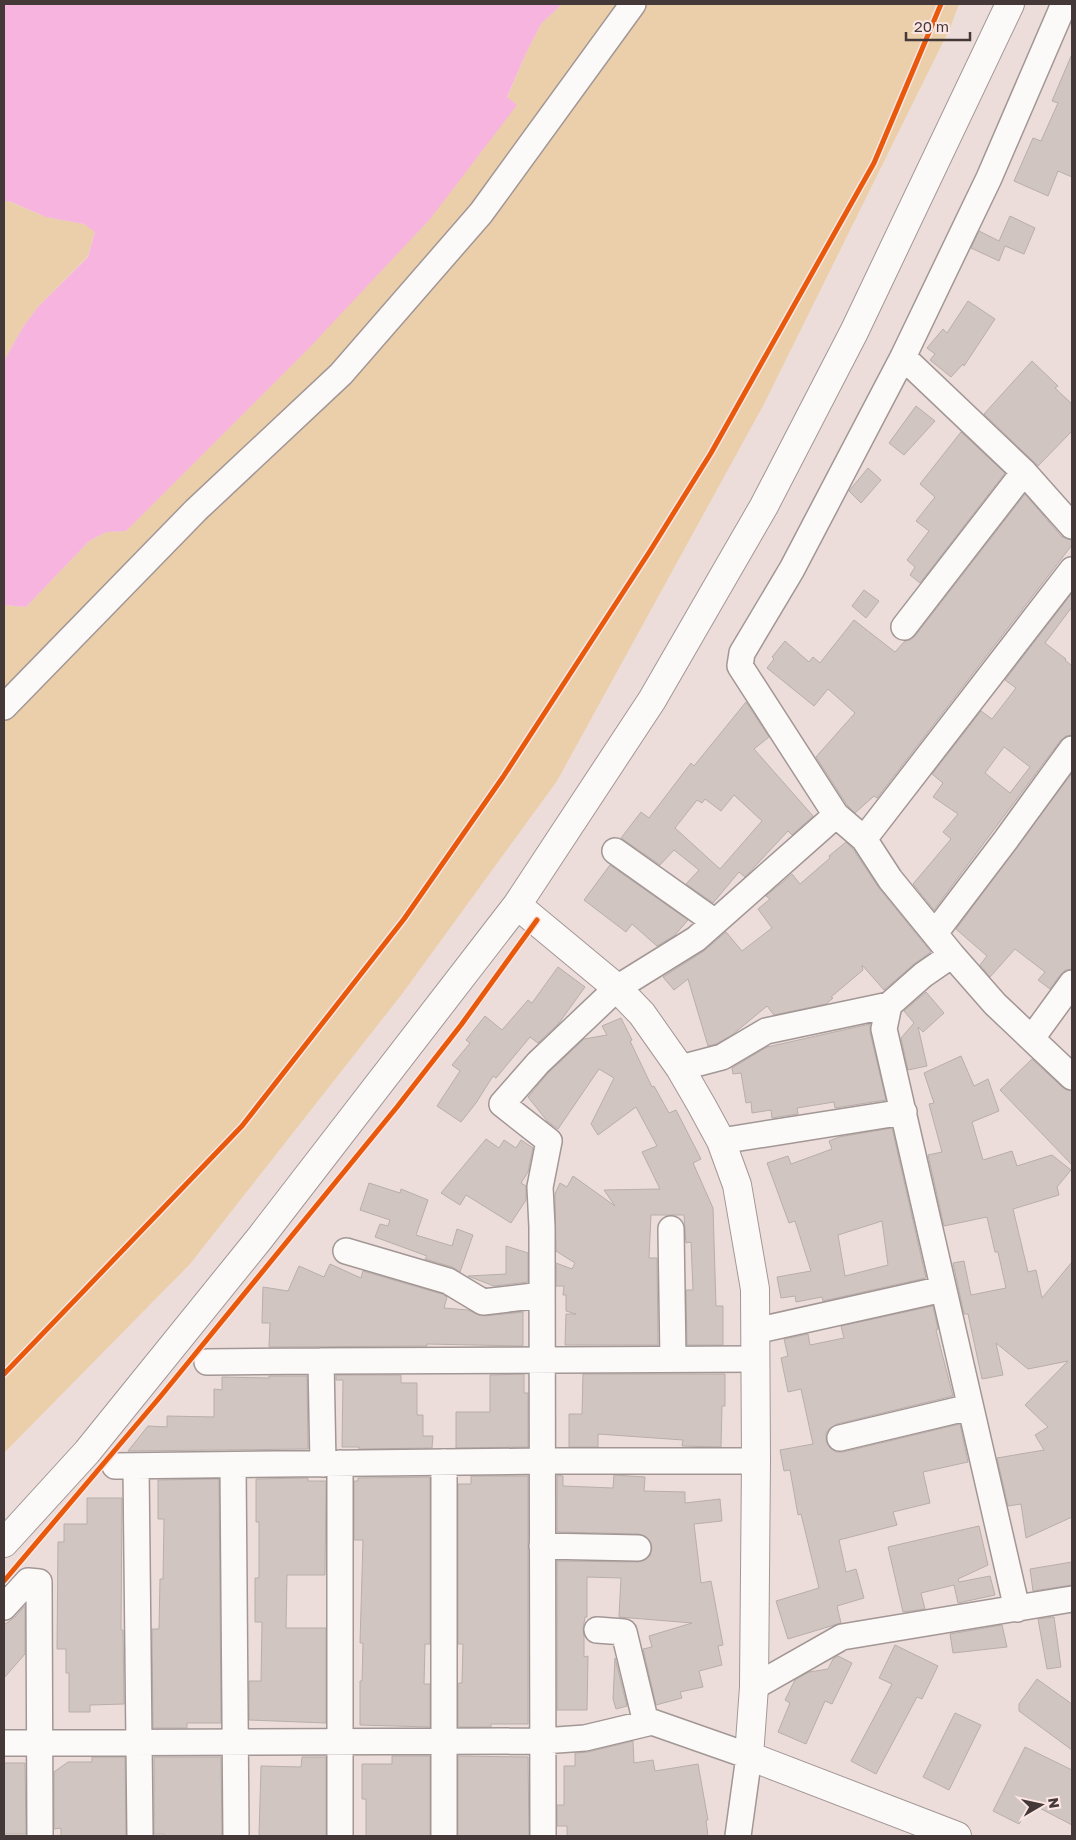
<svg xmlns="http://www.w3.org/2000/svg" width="1076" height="1840" font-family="'Golos Text',sans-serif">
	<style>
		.green { fill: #ebcfaa }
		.water { fill: #f6b4df }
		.building { fill: #d0c5c1; stroke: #b8aeaa; fill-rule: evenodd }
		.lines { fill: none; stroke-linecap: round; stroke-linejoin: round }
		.street-casing { stroke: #a29795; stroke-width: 28 }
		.secondary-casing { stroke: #a29795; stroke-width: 30 }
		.street { stroke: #fcfaf9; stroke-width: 25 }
		.secondary { stroke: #fcfaf9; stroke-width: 28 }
		.cycleway-casing { stroke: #fce6e3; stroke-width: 8 }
		.cycleway { stroke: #e8590c; stroke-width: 5 }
	</style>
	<rect width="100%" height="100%" fill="#ecddda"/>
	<!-- green -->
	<path class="green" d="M562,4H959L950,28L764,404L557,781L402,994L190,1264L4,1453V605L26,607L89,541L106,532L126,531L517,105L507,98L526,53L541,24Z
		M8,201L46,217L84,224L95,231L88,256L38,307L23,327L4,361V202Z"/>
	<!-- water -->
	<path class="water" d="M4,4H562L541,24L526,53L507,97L517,105L430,219L309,348L126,531L106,532L89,541L26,607L4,605V361L23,327L38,307L88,257L95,232L84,224L46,217L9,201L4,202Z"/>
	<!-- building -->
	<path class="building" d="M1072,54V177L1058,171L1048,196L1014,181L1033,138L1041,141L1058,103L1052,101Z
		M1010,216L1035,228L1024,254L1005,246L999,261L971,248L979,231L999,241Z
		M968,301L995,319L964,366L963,364L951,377L930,360L935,354L927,348L943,329L947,333Z
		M1032,361L1058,386L1055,388L1072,404V431L1038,466L984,414Z
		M916,406L935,421L904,455L889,443Z
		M961,432L1005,473L920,583L910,575L915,567L907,560L929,531L916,521L935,497L920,484Z
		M868,468L881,480L861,503L849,491Z
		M1025,494L1061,536L1067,539L1072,540V545L877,798L874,796L855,813L847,805L816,757L855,713L828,689L814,706L767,668L774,659L772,657L785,641L809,662L813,657L820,663L854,620L895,652L905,641L910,640L915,636Z
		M864,590L879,601L866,618L852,606Z
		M1072,593V607L1045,643L1066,659L1065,660L1072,666V735L1066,736L1060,741L934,910L913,884L951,839L943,832L958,814L933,797L943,783L932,774L981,711L992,719L1016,688L1005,680ZM1004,747L1030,767L1010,793L985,773Z
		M746,702L769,737L754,749L813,816L792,835L788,831L745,877L739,872L713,903L686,884L699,870L674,850L660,865L621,838L641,812L649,818L691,763L694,766ZM734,795L762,821L720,869L675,828L697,800L702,803L705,799L721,811Z
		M1072,773V969L1066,970L1061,974L1050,989L1038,980L1045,972L1015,949L990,977L980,965L987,956L956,929Z
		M846,842L853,849L879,888L931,952L914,964L884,990L862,965L863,970L831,997L833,998L826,1004L774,1015L767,1006L732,1035L716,1044L708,1046L688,979L674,990L663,977L704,951L726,932L742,951L772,928L758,909L770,899L766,896L792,874L800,884L830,858L829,856Z
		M610,865L688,920L674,936L657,946L632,924L626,932L584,900Z
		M558,967L585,987L559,1023L538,1043L530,1037L496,1078L493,1076L476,1103L461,1122L437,1106L460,1071L452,1065L470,1043L466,1040L485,1016L502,1030L528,1000L532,1003Z
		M926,992L944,1013L923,1032L918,1027L927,1066L908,1070L901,1038L914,1023L904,1011Z
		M621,1018L632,1040L630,1041L652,1087L654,1086L669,1113L676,1110L701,1159L693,1163L713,1208L716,1306H723V1345H687L686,1290H693L691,1242L686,1243L684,1215H651L649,1258H657L658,1345H565L566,1314H576L566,1311V1295H563L564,1286H556V1263L572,1269L575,1263L556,1251L555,1194L560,1183L567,1187L573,1176L615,1206L604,1190L660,1189L642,1152L657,1146L636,1107L598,1135L591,1124L614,1078L599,1069L558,1129L548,1122L528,1097L548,1073L584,1039L607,1035L602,1026Z
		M870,1024V1032L886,1100L835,1108L834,1102L797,1108L798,1114L772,1118L771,1110L752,1113L751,1102L746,1103L741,1073L733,1074L732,1068L767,1047Z
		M961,1056L974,1086L988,1079L999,1111L972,1122L983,1160L1012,1151L1017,1166L1052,1155L1071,1170L1057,1187L1059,1195L1013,1209L1028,1272L1036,1270L1042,1298L1072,1262V1517L1026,1538L1021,1504L1008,1506L997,1458L1044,1450L1035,1435L1048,1427L1025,1405L1068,1361L1028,1369L996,1343L1003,1375L982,1379L968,1314H964L953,1263L964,1261L971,1295L1006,1288L998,1252H995L987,1217L944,1226L928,1155L942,1152L929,1104L934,1103L924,1073Z
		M1032,1059L1062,1087L1072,1091V1165L1000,1090Z
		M892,1128L926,1278L823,1301L822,1297L796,1302L795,1296L781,1298L777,1277L811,1271L795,1221L789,1223L767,1163L788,1156L791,1164L832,1149L829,1141L839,1137ZM882,1221L888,1265L845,1276L838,1235Z
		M486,1139L499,1148L504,1140L516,1148L521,1140L533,1148L528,1172L521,1183L526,1186V1200L511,1223L466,1195L460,1205L441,1193Z
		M369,1183L400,1193L401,1189L428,1200L416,1235L452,1246L457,1229L473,1235L460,1272L452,1267L425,1259L427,1256L375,1237L380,1224L388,1226L390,1220L360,1210Z
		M506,1246L528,1253V1282L494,1286L468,1276L506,1274Z
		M330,1264L361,1278L363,1271L442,1294L447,1297L444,1308L468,1310L476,1314L484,1316L523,1312V1346L427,1344V1346L269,1347L270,1323H262L263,1287L288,1291L299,1266L324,1277Z
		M933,1306L938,1329L936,1330L953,1396L837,1424L830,1428L826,1433V1441L830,1448L836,1452H843L960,1424L968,1462L923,1472L930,1503L893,1512L897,1525L839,1540L846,1572L856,1569L864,1598L837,1606L841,1623L788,1639L776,1601L819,1588L801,1514L798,1515L790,1470L784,1471L780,1450L813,1444L801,1389L788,1392L781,1358L788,1356L784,1339L808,1334L810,1345L844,1338L841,1326Z
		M524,1374V1393H528V1447L456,1448V1412H490V1375Z
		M583,1374H725V1406H722L721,1447L682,1446L683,1440L598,1434V1447H569V1414H582Z
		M336,1375H401V1383H417V1415H423V1436H433L432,1448L359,1449V1447H342L343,1380H336Z
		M269,1376H307L308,1449L128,1451L148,1426L167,1427V1416L214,1417V1389L222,1390V1377L269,1378Z
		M557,1475L563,1476V1486L613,1488L614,1475L645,1477L644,1491L685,1492V1503L720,1499L722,1521L694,1524L701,1583L711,1581L723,1645L718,1646L722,1665L699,1671L703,1687L680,1692L682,1698L656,1705L643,1649L652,1647L649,1636L692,1623L619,1617L621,1578L587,1577V1617H585L583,1629L584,1637V1657L588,1656L587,1710H557V1561L638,1562L645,1560L650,1556L652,1548L650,1541L645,1536L639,1534L557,1532Z
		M471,1476H528V1724H491V1727H458V1684L459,1683H462L463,1644H458V1484H471Z
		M430,1477V1644H425L424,1684H430V1727L360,1725V1681H362L363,1643H360L363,1540H354V1481H358V1478Z
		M308,1478V1481H326L325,1575H287L286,1628H326V1723L249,1720V1681H261L262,1622H255V1578H259V1522H256V1479Z
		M219,1479L221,1723H187V1728H153L152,1629H159L160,1579H163L164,1519H158V1480Z
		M87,1498H122L121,1630H123L124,1704L90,1705V1712H69V1673H66V1649H57L58,1542H64V1524H87Z
		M979,1526L988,1565L958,1579L959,1582L990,1576L995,1595L958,1603L954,1585L921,1593L925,1609L903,1612L888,1547Z
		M1072,1562V1585L1033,1591L1030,1569Z
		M25,1606V1654L4,1678V1625L15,1617Z
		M1054,1617L1061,1667L1047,1669L1038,1619Z
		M1002,1625L1007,1647L953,1653L950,1634Z
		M895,1645L938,1666L922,1699L917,1697L876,1774L851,1761L892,1684L879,1678Z
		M838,1656L852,1663L832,1704L825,1701L806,1744L778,1732L790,1703L785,1700L795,1680L809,1672L828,1669L833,1659Z
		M615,1658L627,1706L616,1709L613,1699Z
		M1037,1679L1072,1704V1750L1019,1711V1704Z
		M955,1713L981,1725L949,1790L923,1777Z
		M633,1741L634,1763L653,1760L655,1771L698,1764L708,1820H706L708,1836H567V1826H557V1805H564V1766H575V1753L588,1752Z
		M1025,1747L1072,1770V1825L1030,1803L1019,1824L993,1811Z
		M392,1756H430V1836H366V1799H362V1764H392Z
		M458,1756L528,1757L529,1836H458Z
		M92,1757H125L126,1836H61V1828L54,1829V1772L68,1762H92Z
		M154,1757H221L222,1836H164V1834H154Z
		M302,1757H326V1836H259L261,1766L301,1767Z
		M4,1763H25L26,1834H4Z"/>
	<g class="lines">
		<!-- street casing -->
		<g class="street-casing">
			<path id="street" d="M1064,4L989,178L903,357L792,569L742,653L740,666L836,815L864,839L890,879L952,955L995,1004L1072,1077
				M903,357L1024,472L1072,526
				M904,627L1024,472
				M4,707L196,510L341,374L481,213L633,4
				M864,839L1072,570
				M615,851L715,922
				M935,933L1005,841L1072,749
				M952,955L923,975L889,1005L884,1029L1017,1609
				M1032,1038L1072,983
				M680,1068L722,1057L766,1031L889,1005
				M721,1141L904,1112
				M671,1229L673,1359
				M346,1251L448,1281L483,1302L542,1295
				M755,1331L943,1289
				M207,1362L321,1361
				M840,1438L970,1407
				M444,1462V1836
				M340,1463V1836
				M323,1464L321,1361L755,1359
				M233,1465L236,1836
				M115,1466L542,1461H756
				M136,1466L140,1836
				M542,1546L638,1548
				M4,1607L28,1581L39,1582L40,1836
				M597,1630L624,1632L646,1723
				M754,1687L842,1637L1072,1599
				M4,1743L543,1741L585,1738L652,1722L749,1756L738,1836
				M543,1836L542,1227L540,1187L549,1141L502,1104L538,1063L617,988L696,939L836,815"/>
		</g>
		<!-- secondary casing -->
		<g class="secondary-casing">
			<path id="secondary" d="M517,905L617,988L642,1014L680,1068L702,1106L721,1141L737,1185L755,1289L756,1461L754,1687L749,1756L957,1836
				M4,1543L87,1452L260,1238L517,905L652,700L764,506L854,332L1010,4"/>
		</g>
		<!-- street -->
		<use href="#street" class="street"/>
		<!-- secondary -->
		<use href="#secondary" class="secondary"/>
		<!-- cycleway casing -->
		<g class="cycleway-casing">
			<path id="cycleway" d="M4,1374L242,1126L404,919L503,777L650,551L711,453L874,163L941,4
				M4,1581L160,1397L397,1107L461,1025L537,920"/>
		</g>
		<!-- cycleway -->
		<use href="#cycleway" class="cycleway"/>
	</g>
	<!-- border -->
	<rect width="1076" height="1840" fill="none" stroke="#443938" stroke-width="10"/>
	<!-- north arrow -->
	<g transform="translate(1041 1805) rotate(81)" stroke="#fce6e3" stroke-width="4" paint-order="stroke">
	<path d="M0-4L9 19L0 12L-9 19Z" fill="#443938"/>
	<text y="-8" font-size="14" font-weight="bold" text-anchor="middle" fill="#443938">N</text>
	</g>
	<!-- scale -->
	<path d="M906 32v8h64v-8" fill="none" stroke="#443938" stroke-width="2.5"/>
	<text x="914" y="32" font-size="15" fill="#443938" stroke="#fce6e3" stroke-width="4" paint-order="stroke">20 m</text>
</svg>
